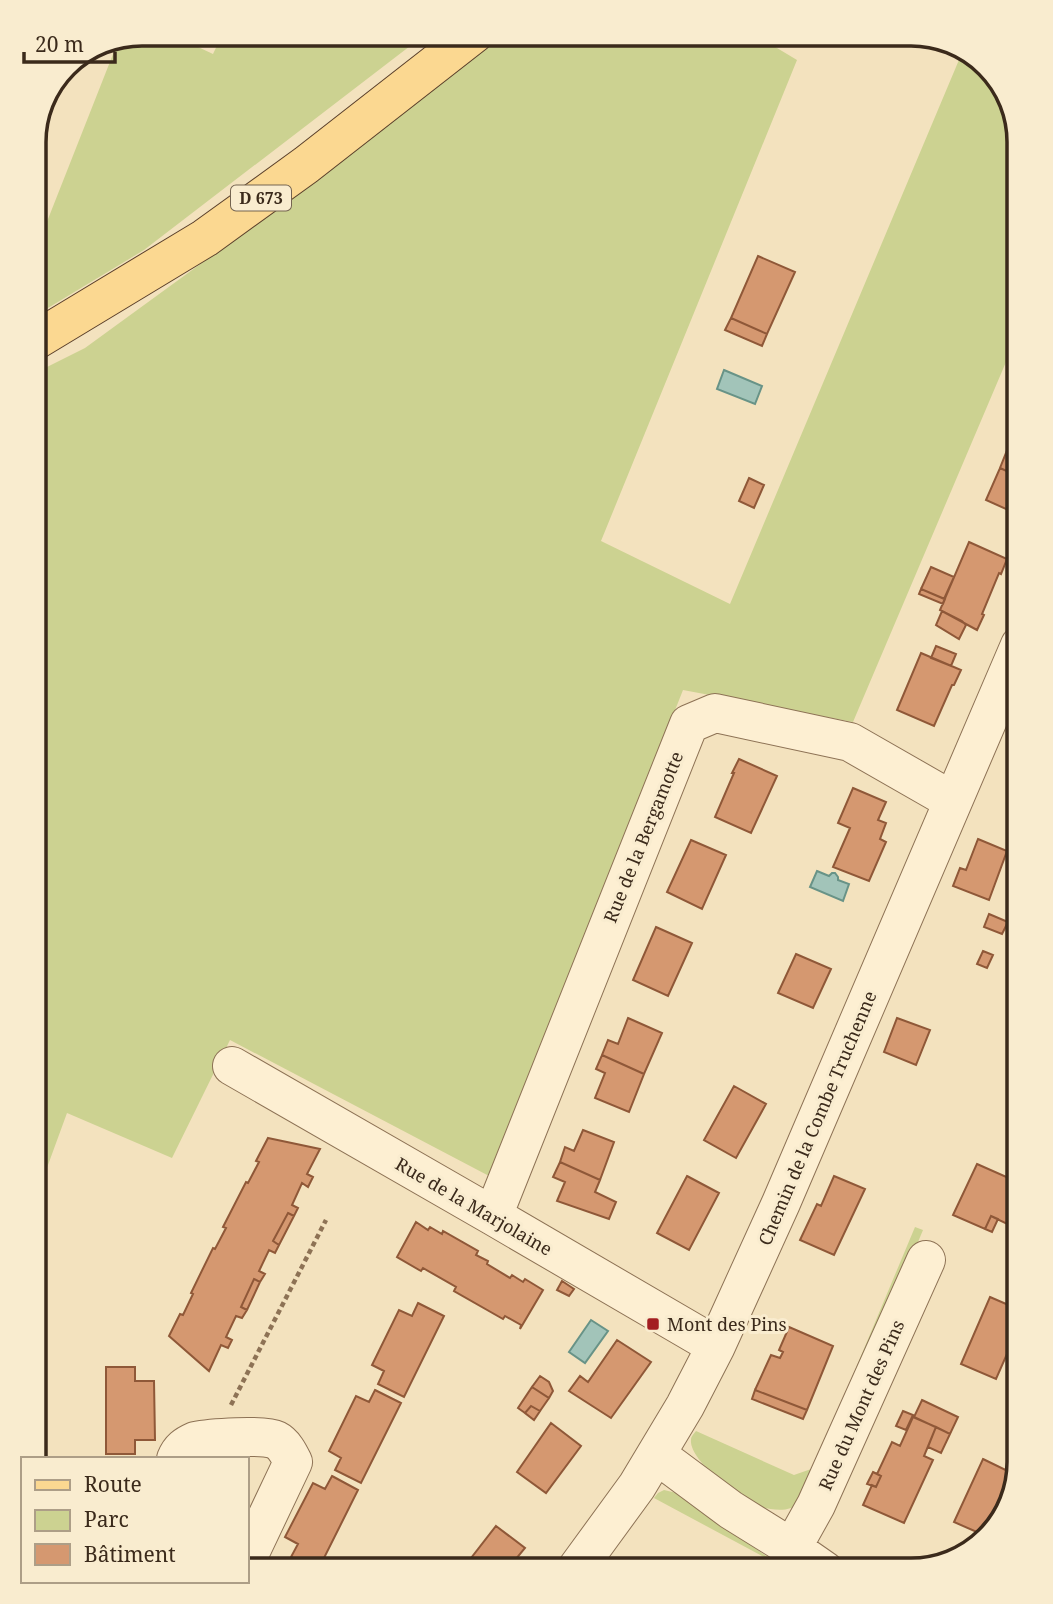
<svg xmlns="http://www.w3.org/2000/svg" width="1053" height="1604" font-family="'Noto Serif',serif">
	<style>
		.green { fill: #ccd291 }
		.water { fill: #a2c4b9; stroke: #689387; stroke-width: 2 }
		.building { fill: #d59870; stroke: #8f5838; stroke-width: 2 }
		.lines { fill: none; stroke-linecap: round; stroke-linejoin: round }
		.minor-casing { stroke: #8d7255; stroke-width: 40 }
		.major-casing { stroke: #5a3f2a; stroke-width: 40 }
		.path { stroke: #8d7255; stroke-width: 4.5; stroke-dasharray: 5 3.5; stroke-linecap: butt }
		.minor { stroke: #fdefd2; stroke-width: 38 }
		.major { stroke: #fbd891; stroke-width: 38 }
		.poi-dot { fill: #a31e21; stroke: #f9eccf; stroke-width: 2.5 }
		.labels { text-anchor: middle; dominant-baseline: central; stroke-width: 6; stroke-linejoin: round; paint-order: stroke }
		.shield { fill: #f9eccf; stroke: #746451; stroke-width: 2 }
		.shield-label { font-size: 16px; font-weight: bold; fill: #3b2a1b }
		.street-label { font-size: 18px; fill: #3b2a1b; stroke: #f9eccf }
		.poi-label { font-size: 18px; fill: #3b2a1b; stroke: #f9eccf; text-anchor: start }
		.rim { fill: none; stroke: #3b2a1b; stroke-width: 3.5 }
	</style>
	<rect width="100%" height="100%" fill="#f3e2be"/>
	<!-- green -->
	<path class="green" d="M142,33H168L213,54L223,33H427L144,250L33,317V250L37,247L117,44Z
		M503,33H752L797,60L601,541L730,604L964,48L1005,88L1020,142V329L853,722L683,690L491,1177L230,1040L172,1158L67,1113L33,1206V374L85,348L291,198Z
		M915,1227L923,1230L818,1482C811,1490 801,1505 791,1508C780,1512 765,1509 754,1504C738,1497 689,1460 691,1440C691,1436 694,1434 696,1431L794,1475L814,1468Z
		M664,1490L681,1494L777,1564L654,1498L658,1493Z"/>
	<!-- water -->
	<path class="water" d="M724,370L762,386L755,404L717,389Z
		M817,871L829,876L832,873H835L838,877V880L849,884L843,901L810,887Z
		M591,1320L608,1331L585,1363L569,1352Z"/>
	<!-- building -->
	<path class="building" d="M758,256L795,272L767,334L731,318Z
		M731,318L767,334L762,346L725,330Z
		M1014,433L1020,436V477L1000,468Z
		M1000,468L1020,477V502L1015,513L986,500Z
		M749,478L764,485L754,508L739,501Z
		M969,542L1007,559L1001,574L999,573L982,614L984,615L977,630L940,610Z
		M931,567L954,577L944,599L921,589Z
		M921,589L945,599L943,604L919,594Z
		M942,611L962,621L966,625L959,639L936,625Z
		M936,646L956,654L951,666L931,658Z
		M921,653L961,670L954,685H952L934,726L897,710Z
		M739,759L777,776L751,833L715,817L734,773H732Z
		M853,788L886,802L878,820L886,823L880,839L886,842L869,881L833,867L850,828L838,823Z
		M978,839L1007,851L989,900L953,886L960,868L966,870Z
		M691,840L726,855L702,909L667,892Z
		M989,914L1008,922L1002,934L984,927Z
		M656,927L692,943L668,996L633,980Z
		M983,951L993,955L987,968L977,964Z
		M796,954L831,969L813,1008L778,993Z
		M628,1018L662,1033L644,1074L602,1055L608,1040L618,1044Z
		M897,1018L930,1030L916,1065L884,1052Z
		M602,1055L644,1074L629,1112L595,1098L605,1073L596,1069Z
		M734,1086L766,1104L736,1158L704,1140Z
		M583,1130L614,1142L600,1180L560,1162L565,1147L574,1151Z
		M268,1138L320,1149L307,1174L313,1177L308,1187L302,1183L292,1205L298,1208L294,1216L288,1213L273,1241L279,1245L275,1253L269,1250L259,1271L265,1274L260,1282L254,1279L241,1307L247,1310L242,1318L236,1316L226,1337L232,1340L228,1348L221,1345L209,1371L169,1336L180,1314L183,1315L193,1294L191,1293L213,1248L215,1249L226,1228L223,1227L246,1182L248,1183L259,1162L256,1161Z
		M560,1162L600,1180L595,1192L616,1202L609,1219L557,1201L565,1182L553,1177Z
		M977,1164L1020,1183V1230L991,1216L985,1229L953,1215Z
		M687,1176L719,1193L689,1250L657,1233Z
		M834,1176L865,1189L834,1255L800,1240L817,1204L821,1206Z
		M288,1213L294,1216L279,1245L273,1241Z
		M991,1216L998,1219L992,1232L985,1229Z
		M416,1222L428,1230L430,1227L442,1234L443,1231L478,1251L476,1255L488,1261L487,1264L510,1278L512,1275L523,1282L525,1279L543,1290L520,1329L521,1325L505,1316L503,1319L454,1291L456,1287L423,1268L421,1271L397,1257Z
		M254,1279L260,1282L247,1310L241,1307Z
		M562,1281L574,1289L569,1296L557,1290Z
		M990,1297L1020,1310V1329H1018L996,1379L961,1364Z
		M418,1303L444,1316L404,1397L378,1384L384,1371L372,1365L399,1310L412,1316Z
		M789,1327L833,1346L807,1410L755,1390L771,1355L780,1358L783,1352L779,1350Z
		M33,1330L42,1332L33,1362Z
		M617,1340L651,1362L611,1418L569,1391L580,1376L588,1382Z
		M106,1367H135V1381H154L155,1440H135V1454H106Z
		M540,1376L549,1382L553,1391L549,1398L532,1387Z
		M532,1387L549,1398L540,1411L531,1406L525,1413L518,1408Z
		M375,1390L401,1403L361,1483L335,1470L341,1458L329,1451L356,1396L369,1402Z
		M755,1390L807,1410L803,1419L752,1399Z
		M922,1400L958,1417L950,1434L914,1417Z
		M531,1406L540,1411L534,1420L525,1413Z
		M903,1411L913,1415L906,1430L896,1426Z
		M913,1417L936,1427L924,1456L933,1460L904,1523L863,1505L872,1485L876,1487L881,1476L877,1474L892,1442L900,1446Z
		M551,1423L581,1446L546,1493L517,1472Z
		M936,1427L950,1434L941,1453L928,1447Z
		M983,1459L1016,1475L994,1528L986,1536L954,1522Z
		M873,1472L881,1476L876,1487L867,1484Z
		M332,1476L358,1490L318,1570L291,1557L298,1544L285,1537L313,1483L325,1489Z
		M496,1526L525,1548L506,1571H461Z
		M289,1563L304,1571H285Z"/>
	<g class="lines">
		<!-- minor casing -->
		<g class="minor-casing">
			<path id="minor" d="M232,1066L493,1216L716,1346
				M493,1216L689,724L715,713L850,742L953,801
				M657,1455L731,1510L792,1548L825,1571
				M176,1459C180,1449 186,1445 195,1441C209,1438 264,1434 276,1440C284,1444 289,1454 293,1462L247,1559
				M792,1548L816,1505L926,1260
				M575,1571L637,1486L685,1406L716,1346L781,1203L1020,645"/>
		</g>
		<!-- major casing -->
		<g class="major-casing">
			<path id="major" d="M33,342L205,238L306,165L475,33"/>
		</g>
		<!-- path -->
		<path class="path" d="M231,1405L326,1220"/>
		<!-- minor -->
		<use href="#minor" class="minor"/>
		<!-- major -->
		<use href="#major" class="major"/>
	</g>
	<!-- markers -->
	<rect class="poi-dot" x="646" y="1317" width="14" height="14" rx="3.5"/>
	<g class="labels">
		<!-- shield labels -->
		<rect class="shield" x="231" y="185.5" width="60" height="25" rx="5"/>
		<g class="shield-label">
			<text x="261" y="198">D 673</text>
		</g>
		<!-- street labels -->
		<g class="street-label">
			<text transform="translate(643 837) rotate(-68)">Rue de la Bergamotte</text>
			<text transform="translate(817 1118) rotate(-67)">Chemin de la Combe Truchenne</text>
			<text transform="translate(474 1206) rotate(30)">Rue de la Marjolaine</text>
			<text transform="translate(861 1405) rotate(-66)">Rue du Mont des Pins</text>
		</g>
		<!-- poi labels -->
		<g class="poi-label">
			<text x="667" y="1324">Mont des Pins</text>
		</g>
	</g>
	<!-- crop -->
	<path d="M0 0H1053V1604H0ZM142 46H911A96 96 0 0 1 1007 142V1462A96 96 0 0 1 911 1558H142A96 96 0 0 1 46 1462V142A96 96 0 0 1 142 46Z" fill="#f9eccf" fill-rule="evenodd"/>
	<path class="rim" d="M142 46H911A96 96 0 0 1 1007 142V1462A96 96 0 0 1 911 1558H142A96 96 0 0 1 46 1462V142A96 96 0 0 1 142 46Z"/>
	<!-- legend -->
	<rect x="21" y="1457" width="228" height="126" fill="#f9eccf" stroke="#ad9e87" stroke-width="2"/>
	<rect x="35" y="1480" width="35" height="10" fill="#fbd891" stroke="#ad9e87" stroke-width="2"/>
	<text x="84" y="1492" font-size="21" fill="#3b2a1b">Route</text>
	<rect x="35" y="1510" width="35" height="21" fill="#ccd291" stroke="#ad9e87" stroke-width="2"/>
	<text x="84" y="1527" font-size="21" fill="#3b2a1b">Parc</text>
	<rect x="35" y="1544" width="35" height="21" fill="#d59870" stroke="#ad9e87" stroke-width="2"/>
	<text x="84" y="1562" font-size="21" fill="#3b2a1b">Bâtiment</text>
	<!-- scale -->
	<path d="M24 52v10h91v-10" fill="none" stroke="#3b2a1b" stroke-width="3.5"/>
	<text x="35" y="52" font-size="21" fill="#3b2a1b" stroke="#f9eccf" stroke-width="5" paint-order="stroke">20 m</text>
</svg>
